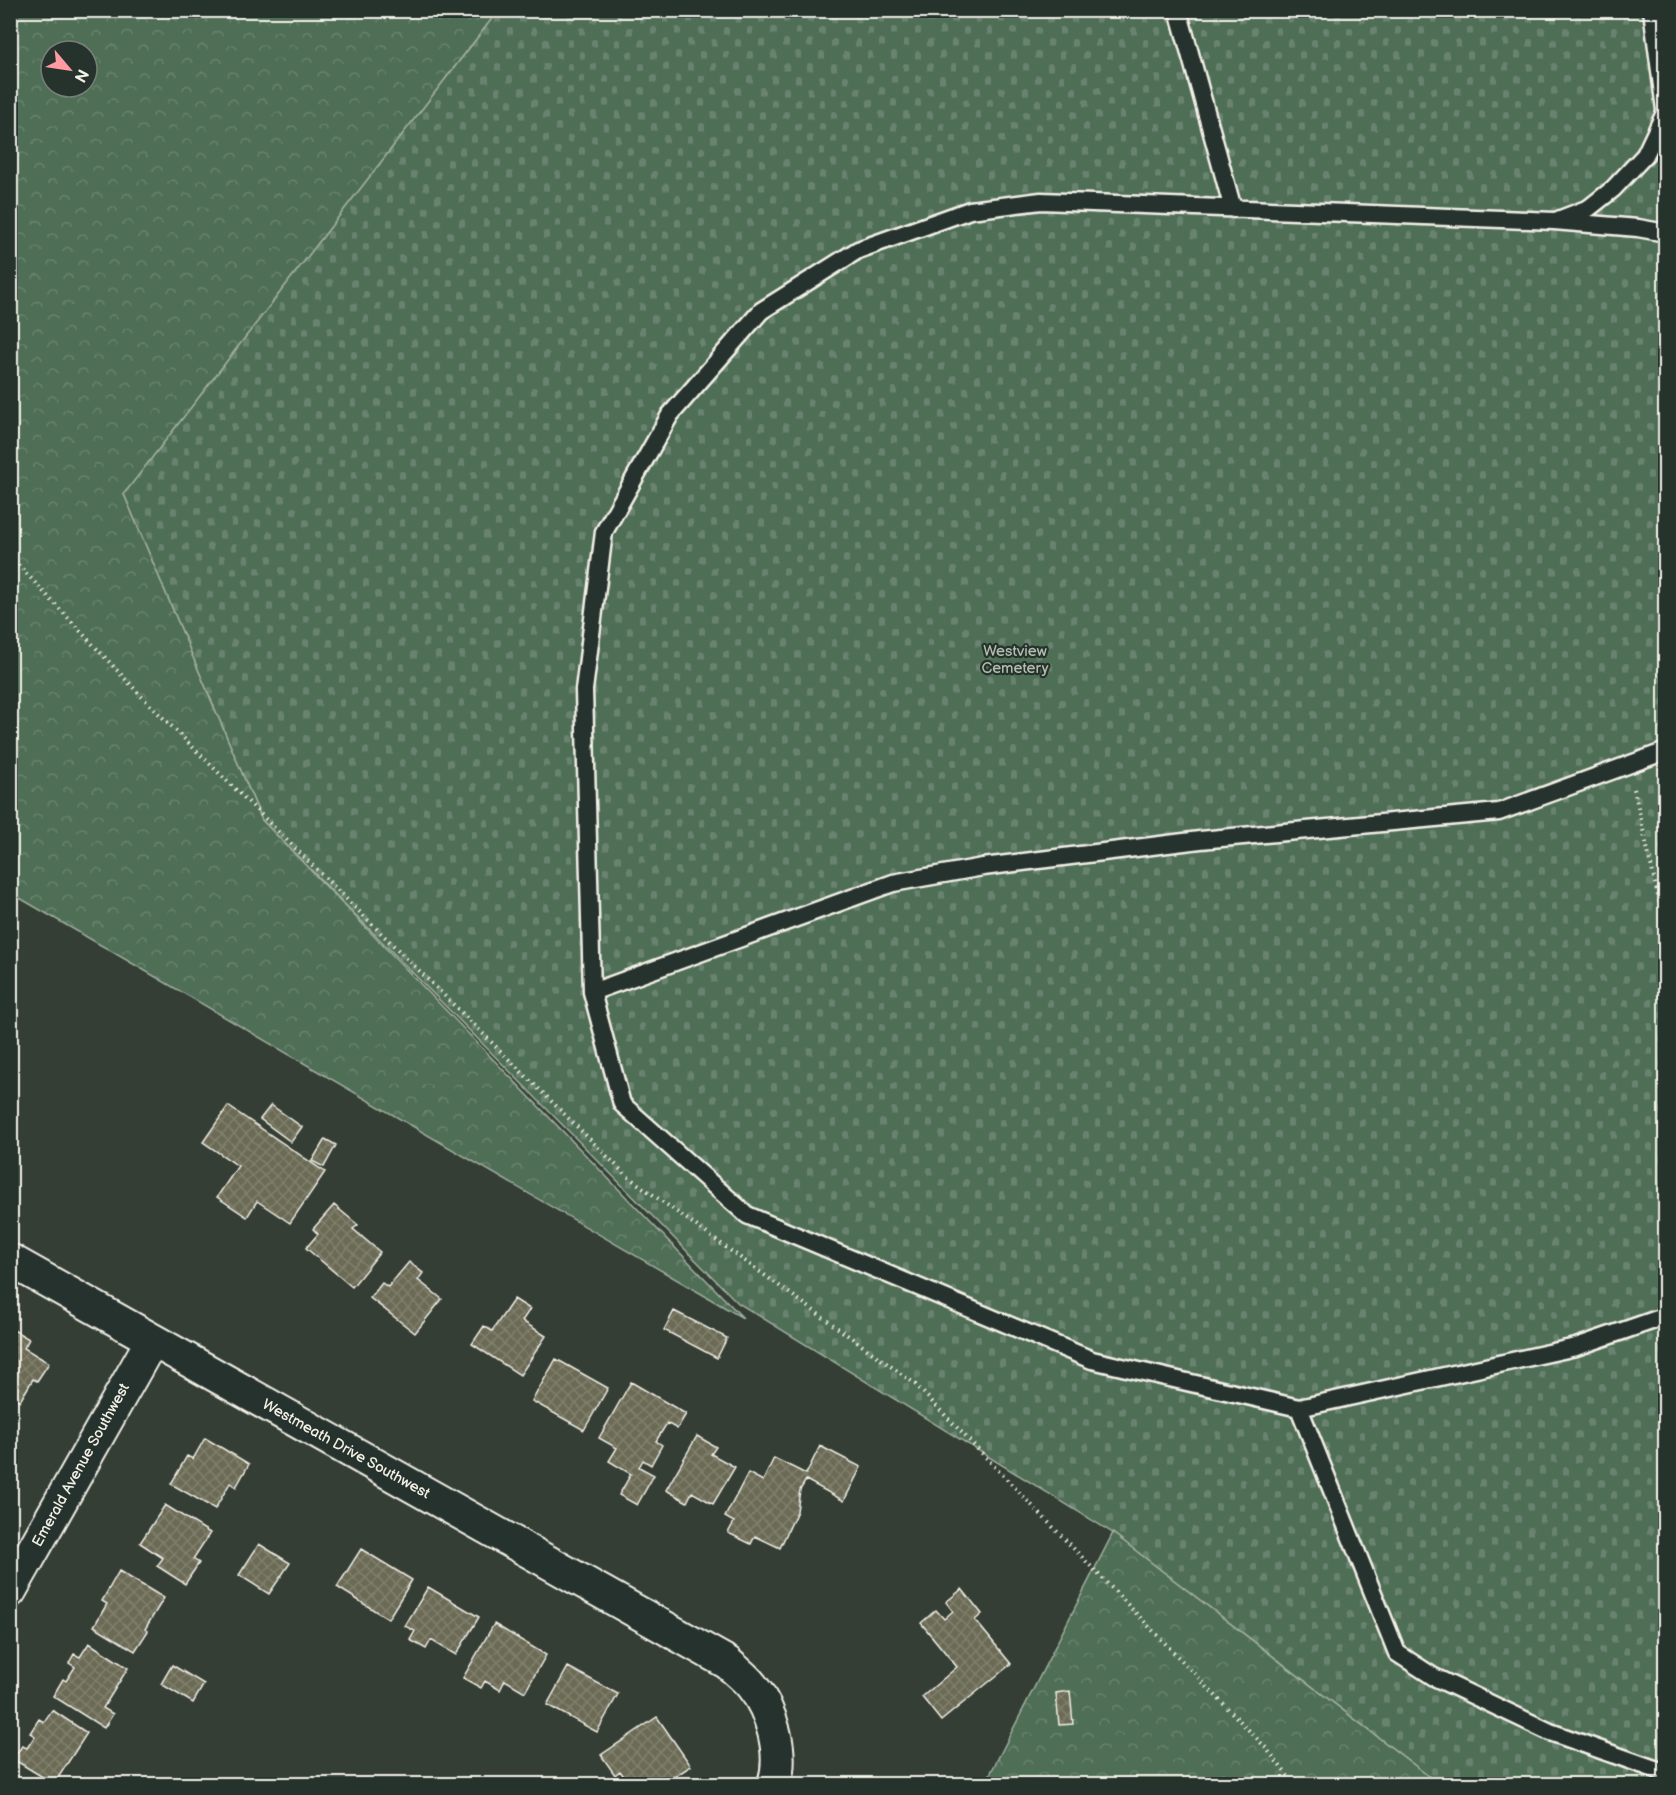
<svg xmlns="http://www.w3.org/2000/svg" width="1676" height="1795" font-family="'Balsamiq Sans',sans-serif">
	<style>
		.forest { fill: url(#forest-crowns); stroke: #a2b0a0; stroke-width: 1.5; fill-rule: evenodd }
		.cemetery { fill: url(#cemetery-stones); stroke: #a2b0a0; stroke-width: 1.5 }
		.building { fill: url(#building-cross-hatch); stroke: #f4f1e8; stroke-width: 1.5 }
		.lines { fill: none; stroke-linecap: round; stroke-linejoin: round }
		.service-casing { stroke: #f4f1e8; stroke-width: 21 }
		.minor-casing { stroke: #f4f1e8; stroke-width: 36 }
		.path { stroke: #f4f1e8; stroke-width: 4; stroke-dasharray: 1.5 4.5; stroke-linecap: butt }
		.service { stroke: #26332d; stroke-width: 16 }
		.minor { stroke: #26332d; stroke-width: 32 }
		.labels { text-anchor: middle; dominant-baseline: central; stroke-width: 4.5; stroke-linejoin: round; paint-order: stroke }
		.park-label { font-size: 15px; fill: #b2bdae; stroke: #26332d }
		.street-label { font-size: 15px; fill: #f4f1e8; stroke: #26332d }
	</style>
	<defs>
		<pattern id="forest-crowns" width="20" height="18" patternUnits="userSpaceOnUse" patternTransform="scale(1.5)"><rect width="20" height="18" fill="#4f6e57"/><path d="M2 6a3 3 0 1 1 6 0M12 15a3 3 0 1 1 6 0" fill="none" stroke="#69836f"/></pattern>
		<pattern id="cemetery-stones" width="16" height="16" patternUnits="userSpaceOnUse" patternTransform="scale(1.5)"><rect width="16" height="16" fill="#4f6e57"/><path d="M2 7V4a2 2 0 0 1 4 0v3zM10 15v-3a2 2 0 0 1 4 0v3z" fill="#69836f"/></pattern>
		<pattern id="building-cross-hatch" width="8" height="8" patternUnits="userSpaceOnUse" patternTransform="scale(1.5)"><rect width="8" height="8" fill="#6a6a55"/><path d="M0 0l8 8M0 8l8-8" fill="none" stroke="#80806d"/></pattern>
	</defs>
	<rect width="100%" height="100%" fill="#343e35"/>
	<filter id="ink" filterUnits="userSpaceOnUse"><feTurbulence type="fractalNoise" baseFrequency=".0167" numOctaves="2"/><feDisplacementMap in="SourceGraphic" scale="12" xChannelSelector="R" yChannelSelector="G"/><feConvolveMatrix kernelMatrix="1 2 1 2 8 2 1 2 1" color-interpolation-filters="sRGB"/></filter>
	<g filter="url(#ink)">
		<!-- forest -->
		<path class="forest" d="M11,11H498L124,494L262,820L743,1318L11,893ZM51,51H87V87H51Z
			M1113,1533L1439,1784H985Z"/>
		<!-- cemetery -->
		<path class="cemetery" d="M498,11H1665V1784H1439L1113,1533L738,1303L262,820L124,494Z"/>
		<!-- building -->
		<path class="building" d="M271,1105L302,1127L291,1142L260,1119Z
			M228,1106L325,1172L290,1223L257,1201L247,1217L217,1197L238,1166L203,1142Z
			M325,1139L336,1145L324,1167L312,1161Z
			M334,1205L358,1225L353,1229L380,1252L352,1287L306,1248L318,1234L313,1229Z
			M409,1262L423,1273L418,1280L442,1299L415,1333L370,1298L382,1283L388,1287Z
			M514,1299L530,1309L522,1321L546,1336L520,1375L472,1344L484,1326L492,1331Z
			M674,1311L727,1338L717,1358L664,1330Z
			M10,1328L29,1339L24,1348L49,1363L37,1381L33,1379L20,1401L10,1395Z
			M556,1359L608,1388L584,1430L532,1401Z
			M631,1382L686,1414L677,1429L667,1423L656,1441L662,1445L651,1465L643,1460L639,1467L654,1475L637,1505L619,1495L631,1474L609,1461L617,1448L599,1438Z
			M697,1436L716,1447L711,1454L735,1467L713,1504L692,1492L687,1502L666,1490Z
			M205,1438L249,1464L236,1487L230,1483L215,1509L171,1484L187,1456L193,1459Z
			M820,1446L861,1467L844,1501L806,1480L800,1490L797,1511L780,1548L755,1536L751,1544L728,1533L734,1522L725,1517L748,1473L763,1481L774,1458L806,1474Z
			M165,1505L210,1533L193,1559L199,1563L185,1584L157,1566L163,1558L140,1543Z
			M259,1544L290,1563L269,1594L239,1575Z
			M361,1549L412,1580L388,1619L337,1587Z
			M119,1571L164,1598L145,1629L148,1631L135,1651L94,1626L107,1604L102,1601Z
			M428,1587L479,1617L456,1655L431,1640L426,1649L410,1640L415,1631L405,1626Z
			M962,1589L982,1614L975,1620L1011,1664L941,1721L922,1697L957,1667L921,1623L936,1610L944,1619L953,1611L946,1602Z
			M494,1624L546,1655L525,1692L505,1680L500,1690L485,1681L481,1688L463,1678Z
			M89,1643L128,1668L103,1708L113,1714L104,1728L53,1696L63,1679L66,1681L75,1667L69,1663L74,1654L80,1657Z
			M172,1665L204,1684L193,1703L161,1684Z
			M568,1667L618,1694L597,1732L547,1705Z
			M1070,1691L1073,1724L1059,1725L1056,1693Z
			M52,1710L87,1733L54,1784L13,1759L22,1746L27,1748L35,1736L30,1733L39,1719L44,1722Z
			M657,1717L691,1766L663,1784H649L647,1782L643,1784H630L620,1771L615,1775L601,1755Z
			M13,1777L26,1784H10Z"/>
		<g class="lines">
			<!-- service casing -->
			<g class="service-casing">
				<path id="service" d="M1178,10L1233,209
					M1652,10L1666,117
					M1558,220L1589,208L1613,189L1645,155L1664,115
					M1666,233L1638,228L1554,221L1041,201L970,210L858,250L761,311L670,415L604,532L584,690L592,992L622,1104L747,1215L1092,1360L1299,1408L1576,1347L1666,1316
					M592,992L893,883L983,867L1200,840L1499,812L1666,751
					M1299,1408L1397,1653L1434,1677L1550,1732L1666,1773"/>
			</g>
			<!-- minor casing -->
			<g class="minor-casing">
				<path id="minor" d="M10,1260L728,1663C735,1670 745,1677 752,1686C772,1710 784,1754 774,1784
					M10,1591L152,1340"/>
			</g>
			<!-- path -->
			<path class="path" d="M10,556L144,699L627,1176L914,1383L1266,1748L1294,1784
				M1634,789L1666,932"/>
			<!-- service -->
			<use href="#service" class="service"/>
			<!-- minor -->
			<use href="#minor" class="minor"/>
		</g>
	</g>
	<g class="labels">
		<!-- park labels -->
		<g class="park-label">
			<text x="1015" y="651">Westview<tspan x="1015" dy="17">Cemetery</tspan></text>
		</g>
		<!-- street labels -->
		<g class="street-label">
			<text transform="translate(346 1449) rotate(29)">Westmeath Drive Southwest</text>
			<text transform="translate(81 1465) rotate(-61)">Emerald Avenue Southwest</text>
		</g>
	</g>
	<!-- margin -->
	<rect width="1676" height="1795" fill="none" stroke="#26332d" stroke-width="36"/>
	<rect x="18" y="18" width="1640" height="1759" fill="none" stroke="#f4f1e8" stroke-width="2" filter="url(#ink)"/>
	<!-- north arrow -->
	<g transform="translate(69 69) rotate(119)"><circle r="28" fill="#26332d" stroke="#787f78" stroke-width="1.5"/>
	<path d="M0-4.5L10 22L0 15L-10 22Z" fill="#ff9aa2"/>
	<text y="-9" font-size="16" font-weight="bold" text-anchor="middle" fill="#f4f1e8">N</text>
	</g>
</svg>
